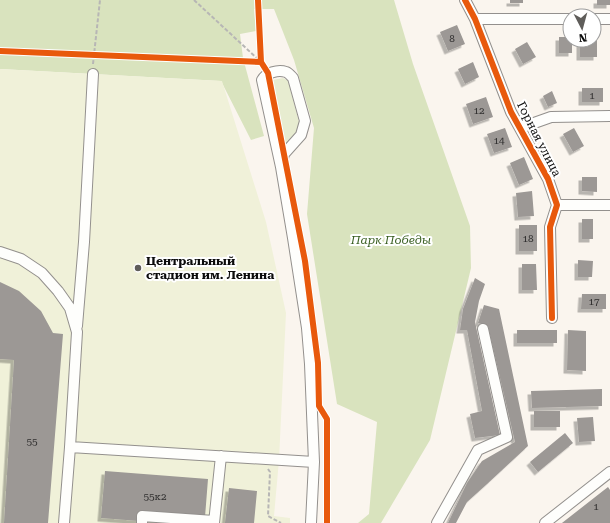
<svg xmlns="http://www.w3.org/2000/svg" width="610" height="523" font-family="'Roboto Serif',serif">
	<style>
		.green { fill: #e7ecd0 }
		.forest { fill: #d9e3be }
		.pitch { fill: #f0f1d9 }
		.building { fill: #9c9895; filter: url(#shadow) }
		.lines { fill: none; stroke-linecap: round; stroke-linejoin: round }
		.minor-casing { stroke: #93908d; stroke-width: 12 }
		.path { stroke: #b7b6b5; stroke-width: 2; stroke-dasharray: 4 2; stroke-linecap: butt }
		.minor { stroke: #fefefc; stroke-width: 10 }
		.cycleway-casing { stroke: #fff; stroke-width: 8 }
		.cycleway { stroke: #e8590c; stroke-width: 6 }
		.poi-dot { fill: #5f5d5a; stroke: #fff; stroke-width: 1.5 }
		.labels { text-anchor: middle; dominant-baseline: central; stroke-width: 4; stroke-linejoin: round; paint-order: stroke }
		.number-label { font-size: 10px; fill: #2f2e2e }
		.street-label { font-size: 12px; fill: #0b0b0b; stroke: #fff }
		.park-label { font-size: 12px; font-style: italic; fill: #385e20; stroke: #fff }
		.poi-label { font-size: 12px; font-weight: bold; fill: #0b0b0b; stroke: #fff; text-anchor: start }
	</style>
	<defs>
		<filter id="shadow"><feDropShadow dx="-3.5" dy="3.5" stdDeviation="0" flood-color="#0004"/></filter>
	</defs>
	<rect width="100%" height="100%" fill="#faf5ee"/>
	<!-- green -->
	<path class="green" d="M283,78L285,79L288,81L299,122C298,133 293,138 286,146L273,80Z"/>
	<!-- forest -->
	<path class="forest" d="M0,0H394L413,64L470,226L471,268L430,440L381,523H358L369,514L377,422L337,404L307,214L314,128L294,60L274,9H254L256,31L240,34L243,58L264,136L251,140L221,81L0,69Z"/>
	<!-- pitch -->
	<path class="pitch" d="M0,69L222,81L266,222L286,313L279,460L274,516L290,518V523H0Z"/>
	<!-- building -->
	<path class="building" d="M510,0H523V3H510Z
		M597,0H610V5H597Z
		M457,25L465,44L448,51L440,32Z
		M559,37H570V40H572V53H559Z
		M594,38H597V57H580V40H594Z
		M527,42L536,57L523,64L515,49Z
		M473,62L479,77L465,84L458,69Z
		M582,88H603V102H582Z
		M552,91L557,103L548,107L543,96Z
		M486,97L493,117L473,124L466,104Z
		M505,128L512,147L494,153L487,134Z
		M574,128L584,146L573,152L563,134Z
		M524,157L533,179L519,185L510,163Z
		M582,177H597V192L582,191Z
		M532,191L534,216L518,217L516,193Z
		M582,219H593V239H582Z
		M519,225H537V251H519Z
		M578,260L593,261L592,277H578Z
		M522,264H536L537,290H522Z
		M475,278L485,284L479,301L475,322L500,435L475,438L470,414L482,411L467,330H460L463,309Z
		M0,282L19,291L41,311L53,333L63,334L48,523H4L14,360L0,359Z
		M582,294H606V309H581Z
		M484,305L499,309L528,446L487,484L467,502L456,523H448L467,483L482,461L515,442L488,326L478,323Z
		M517,330H557V343H517Z
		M568,330L586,331V371L567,370Z
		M602,389V406L532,408L531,391Z
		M534,411H560V427H534Z
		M593,417L595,441L579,442L577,418Z
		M565,433L573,443L538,472L530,462Z
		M105,471L208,479L205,517L139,521L101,518Z
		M608,487L610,490V523H562Z
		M229,488L257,491L254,523H225Z"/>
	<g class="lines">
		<!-- minor casing -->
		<g class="minor-casing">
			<path id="minor" d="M465,0L475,19L511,112L548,179L557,205L550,227L552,318
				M475,19H570
				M594,19H610
				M520,128L551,117L610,116
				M281,167L284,154L301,135L305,121L293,78C291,76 289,73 286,72C278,69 266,73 262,80L281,167L293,238L307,328L310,364L314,462L311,523
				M557,205H610
				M0,252L21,259L42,273L58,291L70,308L77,332L70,447L64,523
				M77,326L84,242L93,74
				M70,447L314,462
				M142,523V516L214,521
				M214,523L221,456
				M437,523L478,450L507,437L483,329
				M545,523L610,472"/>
		</g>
		<!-- path -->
		<path class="path" d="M194,0L261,62L264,66
			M258,0L261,62
			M0,51L260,61
			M93,64L100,0
			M323,412L327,419V523
			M268,469L270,472L268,516L281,523"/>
		<!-- minor -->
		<use href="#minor" class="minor"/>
		<!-- cycleway casing -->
		<g class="cycleway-casing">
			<path id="cycleway" d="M258,0L261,62L268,73L305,261L318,363L319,406L327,419V523
				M465,0L475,19L511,112L548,179L557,205L550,227L552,318
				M0,51L261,62"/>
		</g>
		<!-- cycleway -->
		<use href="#cycleway" class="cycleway"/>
	</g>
	<!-- markers -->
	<circle class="poi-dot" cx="138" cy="268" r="4"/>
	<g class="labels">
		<!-- number labels -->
		<g class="number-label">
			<text x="452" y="38">8</text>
			<text x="592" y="95">1</text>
			<text x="479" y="110">12</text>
			<text x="499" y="140">14</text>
			<text x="528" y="238">18</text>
			<text x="594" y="301">17</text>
			<text x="32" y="441">55</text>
			<text x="155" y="496">55к2</text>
			<text x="596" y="506">1</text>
		</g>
		<!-- street labels -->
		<g class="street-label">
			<text transform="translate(539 139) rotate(63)">Горная улица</text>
		</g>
		<!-- park labels -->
		<g class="park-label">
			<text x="391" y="240">Парк Победы</text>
		</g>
		<!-- poi labels -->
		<g class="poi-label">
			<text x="146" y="261">Центральный<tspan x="146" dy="14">стадион им. Ленина</tspan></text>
		</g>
	</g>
	<!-- north arrow -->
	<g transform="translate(582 28) rotate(174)"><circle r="19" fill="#ffffff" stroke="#9d9d9d"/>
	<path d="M0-3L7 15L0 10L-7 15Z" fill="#5f5d5a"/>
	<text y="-6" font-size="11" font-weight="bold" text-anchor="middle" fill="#0b0b0b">N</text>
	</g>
</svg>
